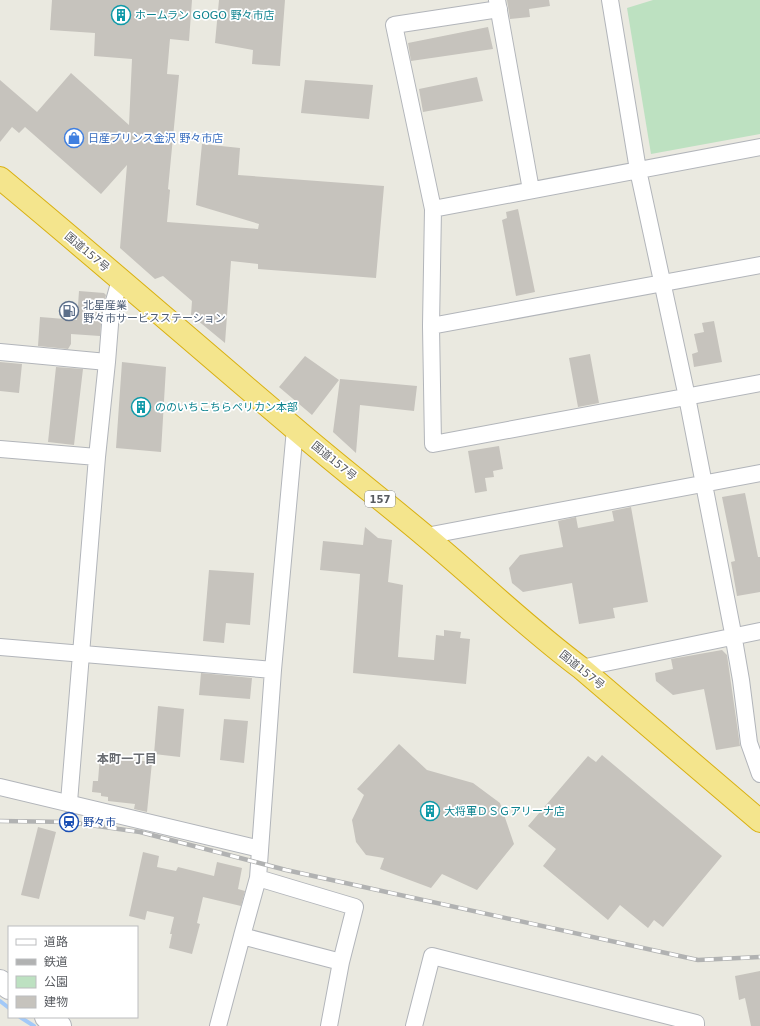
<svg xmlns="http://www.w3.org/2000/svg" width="760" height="1026" font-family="'DejaVu Sans','Noto Sans JP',sans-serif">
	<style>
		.green { fill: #bde1c1 }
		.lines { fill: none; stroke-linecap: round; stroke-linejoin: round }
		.stream { stroke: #a2c9f8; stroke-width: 4 }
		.building { fill: #c6c3bd }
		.street-casing { stroke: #b2b5ba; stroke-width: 18 }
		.secondary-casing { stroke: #b1b4ba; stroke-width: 24 }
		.highway-casing { stroke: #d9b011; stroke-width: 24 }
		.street { stroke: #fff; stroke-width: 16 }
		.secondary { stroke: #fff; stroke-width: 22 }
		.highway { stroke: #f4e58d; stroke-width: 22 }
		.rail-casing { stroke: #b1b2b2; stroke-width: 4.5 }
		.rail { stroke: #fff; stroke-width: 3; stroke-dasharray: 9; stroke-linecap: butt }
		.labels { text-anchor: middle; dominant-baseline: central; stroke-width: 3.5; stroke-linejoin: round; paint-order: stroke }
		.shield { fill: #fff; stroke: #8a8c90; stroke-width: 1 }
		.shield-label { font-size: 10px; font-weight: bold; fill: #585b60 }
		.culture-label { font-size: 11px; fill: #0d838f; stroke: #fff; text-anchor: start }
		.shop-label { font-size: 11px; fill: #366cbe; stroke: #fff; text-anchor: start }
		.street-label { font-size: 11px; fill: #585b60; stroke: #fff }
		.service-label { font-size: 11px; fill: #4e5e75; stroke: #fff; text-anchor: start }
		.transit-label { font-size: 11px; fill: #164399; stroke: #fff; text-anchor: start }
		.neighbourhood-label { font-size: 12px; font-weight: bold; fill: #6a6d72; stroke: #fff }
	</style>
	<rect width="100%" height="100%" fill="#eae9e0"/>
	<!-- green -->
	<path class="green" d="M653,0H760V134L651,154L627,8Z"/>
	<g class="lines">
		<!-- stream -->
		<path class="stream" d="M0,1001L9,1008
			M20,1017L34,1026"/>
	</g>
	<!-- building -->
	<path class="building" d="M52,0H192L189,41L170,39L167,74L179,75L168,189L170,190L167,222L258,229L259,224L196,205L202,144L240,148L238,175L384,186L376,278L258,269V264L231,261L225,343L191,315L192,301L163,276L155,279L120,248L127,165L101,194L25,127L19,133L12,127L0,142V80L37,112L71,73L129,125L132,59L94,56L95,33L50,30Z
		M219,0H285L280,66L252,64L253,50L215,43Z
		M507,0H549L550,6L529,9L530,17L510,19Z
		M488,27L493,49L411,61L408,43Z
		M477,77L483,101L423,112L419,89Z
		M305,80L373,85L369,119L301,113Z
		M518,209L535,292L516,296L502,220L507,218L506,212Z
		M79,291L104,293L106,295L102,311L100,336L71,334V344L68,349L38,346L40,317L77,320Z
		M714,321L722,362L694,367L692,354L698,352L694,334L704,332L702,323Z
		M590,354L599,403L578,407L569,358Z
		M305,356L339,380L312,415L279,387Z
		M0,362L22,364L19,393L0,391Z
		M122,362L166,367L161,452L116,448Z
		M56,367L83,369L74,445L48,442Z
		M340,379L417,386L414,411L360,405L356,453L333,432Z
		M499,446L503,469L493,471L494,477L485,478L487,491L475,493L468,451Z
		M745,493L758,557H760V592L737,596L731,562L735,561L722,497Z
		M631,507L648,602L613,608L615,618L579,624L572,583L523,592L512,583L509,568L520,555L563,547L558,521L576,517L578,528L614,521L612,511Z
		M365,527L378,538L392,540L388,582L403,585L398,657L434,660L436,635L444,636V630L461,632L460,638L470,639L466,684L353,673L360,574L320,570L323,541L363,545Z
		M209,570L254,573L250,625L226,623L224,643L203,641Z
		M722,650L727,655L740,746L716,750L704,689L673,695L656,681L655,673L673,669L671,659Z
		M201,673L252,678L250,699L199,695Z
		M158,706L184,709L180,757L154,754Z
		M224,719L248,721L244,763L220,760Z
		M399,744L427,770L473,783L500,803L514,844L477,890L442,874L431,888L380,869L384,858L366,855L356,842L352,820L364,795L357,789Z
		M602,755L722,856L663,927L654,920L648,928L620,905L608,920L543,866L556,849L528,826L588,756L596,762Z
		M100,756L152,762L147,812L134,809L135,804L108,801V797L101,796V793L92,792L93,781H98Z
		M38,827L56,832L39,899L21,895Z
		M143,852L159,856L157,867L176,871L178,867L214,876L217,862L242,868L238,889L245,891L241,906L203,897L197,923L200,924L192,954L169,948L172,934H170L174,917L147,911L145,920L129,916Z
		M760,971V1026H751L745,998L739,1000L735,976Z"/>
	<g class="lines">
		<!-- street casing -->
		<g class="street-casing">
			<path id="street" d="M497,0L531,190
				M610,0L638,170L687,397L732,628L741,680L749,743L760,774
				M760,147L433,209L431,326L433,444L760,383
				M433,209L394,25L499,9
				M431,326L760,265
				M0,352L107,362L97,457L69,802
				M107,362L111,312L120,280
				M295,429L273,670L258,878L355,907L341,962L329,1026
				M0,449L97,457
				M426,536L760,473
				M0,647L273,670
				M581,668L760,631
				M0,787L260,849
				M258,878L242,936L341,962
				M218,1026L242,936
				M414,1026L432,956L696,1023V1026"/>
		</g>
		<!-- secondary casing -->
		<g class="secondary-casing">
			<path id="secondary" d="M0,981L9,988
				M46,1017L60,1026"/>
		</g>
		<!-- highway casing -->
		<g class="highway-casing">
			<path id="highway" d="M0,178C99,260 196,345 294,428C337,465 381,499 424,535C477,579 526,627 581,668L760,821"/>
		</g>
		<!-- street -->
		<use href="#street" class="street"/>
		<!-- secondary -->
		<use href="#secondary" class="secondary"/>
		<!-- highway -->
		<use href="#highway" class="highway"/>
		<!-- rail casing -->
		<g class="rail-casing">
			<path id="rail" d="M0,821L69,822L140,832L286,870L698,960L760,957"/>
		</g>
		<!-- rail -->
		<use href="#rail" class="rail"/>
	</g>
	<!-- icons -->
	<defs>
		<g id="building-ring" transform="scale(1)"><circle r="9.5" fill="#fff" stroke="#0f9aa8" stroke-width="1.5"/><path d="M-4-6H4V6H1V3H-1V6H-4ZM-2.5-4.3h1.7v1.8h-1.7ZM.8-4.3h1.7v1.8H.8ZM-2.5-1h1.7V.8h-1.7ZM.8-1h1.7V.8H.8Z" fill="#0f9aa8"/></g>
		<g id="shop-ring" transform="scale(1)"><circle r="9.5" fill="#fff" stroke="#3f7fe0" stroke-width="1.5"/><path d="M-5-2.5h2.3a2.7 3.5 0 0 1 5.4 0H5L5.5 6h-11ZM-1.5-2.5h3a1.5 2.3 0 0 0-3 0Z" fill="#3f7fe0"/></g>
		<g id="fuel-ring" transform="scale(1)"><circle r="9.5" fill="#fff" stroke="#5c6f8a" stroke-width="1.5"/><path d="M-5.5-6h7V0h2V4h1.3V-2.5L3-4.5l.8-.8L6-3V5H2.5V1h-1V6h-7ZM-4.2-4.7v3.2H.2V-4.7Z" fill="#5c6f8a"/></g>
		<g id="station-ring" transform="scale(1)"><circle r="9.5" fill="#fff" stroke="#1a4fb4" stroke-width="1.5"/><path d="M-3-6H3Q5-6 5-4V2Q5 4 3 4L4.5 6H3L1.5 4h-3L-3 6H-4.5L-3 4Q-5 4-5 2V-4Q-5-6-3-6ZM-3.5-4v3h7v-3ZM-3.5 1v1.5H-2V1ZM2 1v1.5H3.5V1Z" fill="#1a4fb4"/></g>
	</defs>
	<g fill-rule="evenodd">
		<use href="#building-ring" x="121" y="15"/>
		<use href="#shop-ring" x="74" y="138"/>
		<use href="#fuel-ring" x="69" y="311"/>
		<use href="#building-ring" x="141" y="407"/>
		<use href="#building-ring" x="430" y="811"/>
		<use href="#station-ring" x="69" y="822"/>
	</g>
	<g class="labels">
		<!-- shield labels -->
		<rect class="shield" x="365" y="491" width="30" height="16" rx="3"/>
		<g class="shield-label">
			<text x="380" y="499">157</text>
		</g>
		<!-- culture labels -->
		<g class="culture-label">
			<text x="135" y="15">ホームラン GOGO 野々市店</text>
			<text x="155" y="407">ののいちこちらペリカン本部</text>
			<text x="444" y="811">大将軍ＤＳＧアリーナ店</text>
		</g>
		<!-- shop labels -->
		<g class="shop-label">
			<text x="88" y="138">日産プリンス金沢 野々市店</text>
		</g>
		<!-- street labels -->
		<g class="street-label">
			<text transform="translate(87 252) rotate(40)">国道157号</text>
			<text transform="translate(334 461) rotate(39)">国道157号</text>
			<text transform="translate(582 670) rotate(39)">国道157号</text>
		</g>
		<!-- service labels -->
		<g class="service-label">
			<text x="83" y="305">北星産業<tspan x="83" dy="13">野々市サービスステーション</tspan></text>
		</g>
		<!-- transit labels -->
		<g class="transit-label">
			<text x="83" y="822">野々市</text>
		</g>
		<!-- neighbourhood labels -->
		<g class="neighbourhood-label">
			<text x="127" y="759">本町一丁目</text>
		</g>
	</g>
	<!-- legend -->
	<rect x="8" y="926" width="130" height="92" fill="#ffffff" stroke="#bcbdbf"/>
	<rect x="16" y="939" width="20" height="6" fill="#ffffff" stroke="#bcbdbf"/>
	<text x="44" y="946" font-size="12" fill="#585b60">道路</text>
	<rect x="16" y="959" width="20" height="6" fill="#b1b2b2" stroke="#bcbdbf"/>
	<text x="44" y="966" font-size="12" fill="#585b60">鉄道</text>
	<rect x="16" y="976" width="20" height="12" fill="#bde1c1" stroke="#bcbdbf"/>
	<text x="44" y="986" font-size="12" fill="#585b60">公園</text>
	<rect x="16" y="996" width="20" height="12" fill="#c6c3bd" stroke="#bcbdbf"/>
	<text x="44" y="1006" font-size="12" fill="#585b60">建物</text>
</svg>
